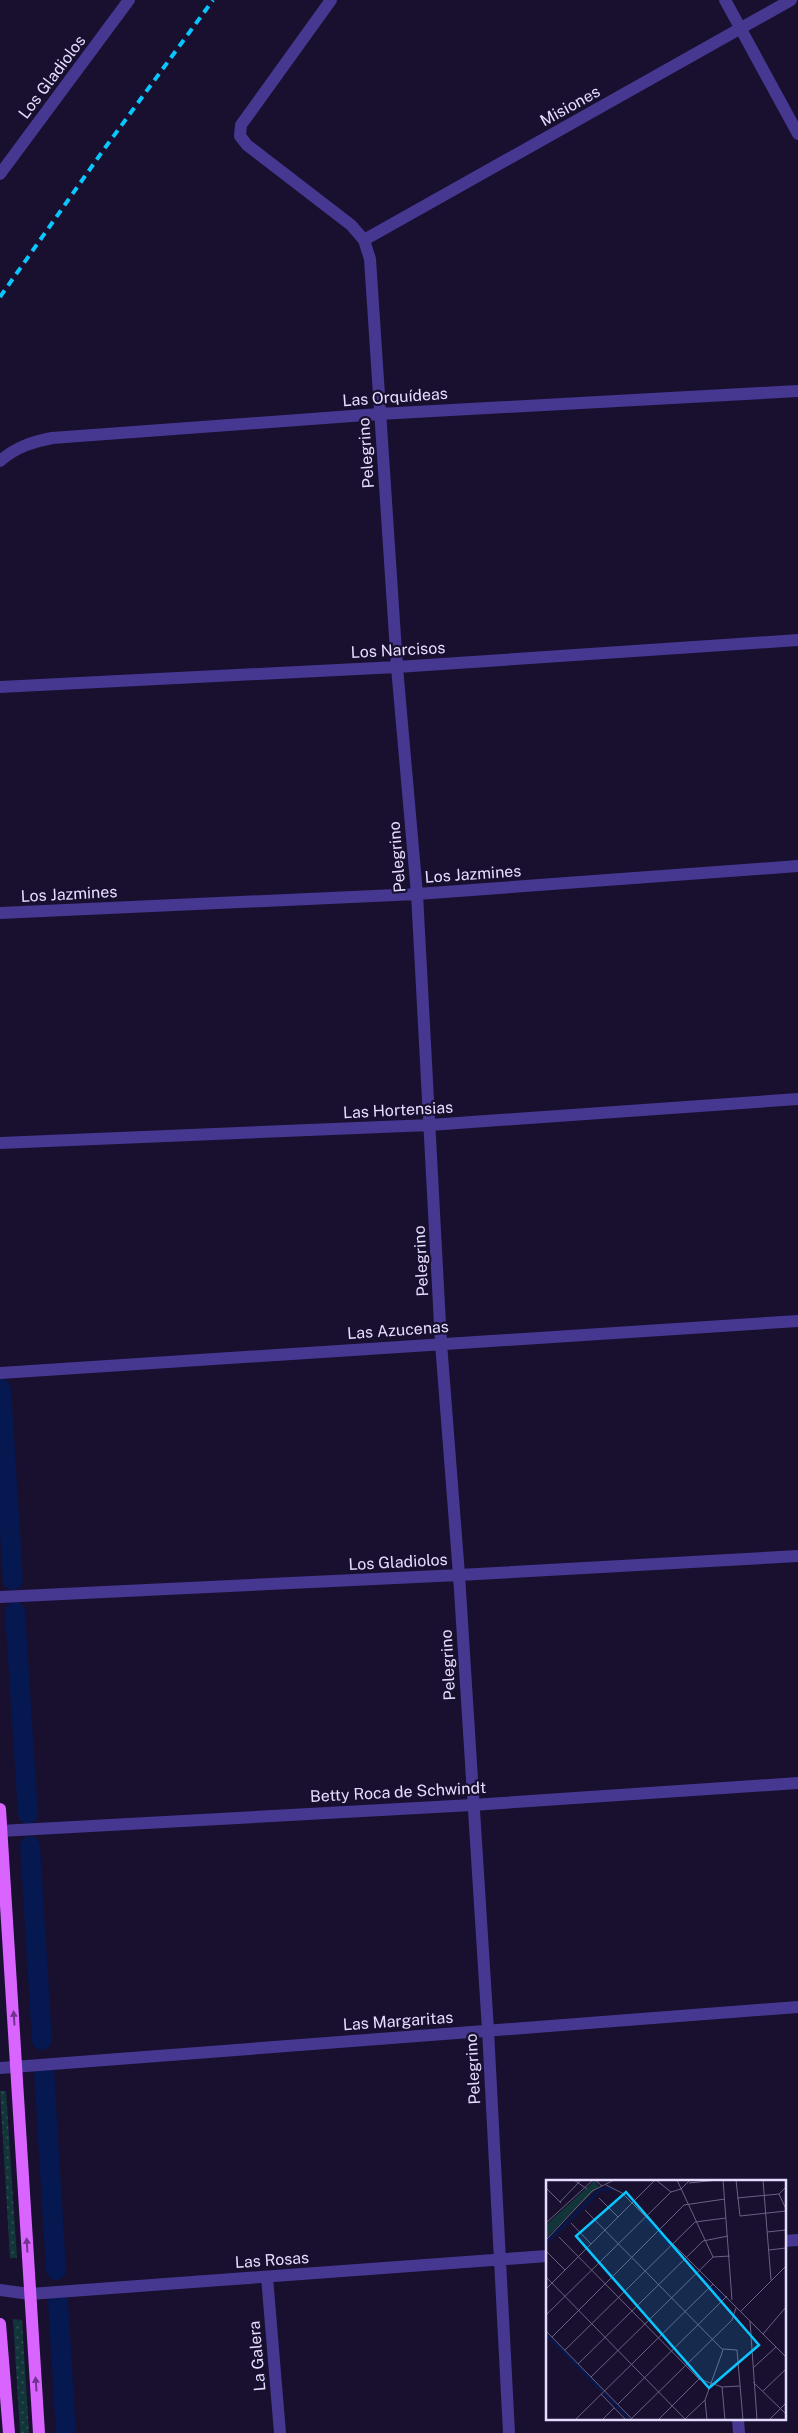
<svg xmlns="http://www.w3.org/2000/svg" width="798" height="2433" font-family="'Public Sans',sans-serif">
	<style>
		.grass { fill: url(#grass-dots) }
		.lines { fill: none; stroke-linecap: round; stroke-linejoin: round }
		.canal { stroke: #061850; stroke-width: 20 }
		.minor { stroke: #463791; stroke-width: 12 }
		.major { stroke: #d964ff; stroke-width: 12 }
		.rail { stroke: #09c6ff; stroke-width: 4; stroke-dasharray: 8 6; stroke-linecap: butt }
		.oneway { fill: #6f358c }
		.labels { text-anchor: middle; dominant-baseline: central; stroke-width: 4.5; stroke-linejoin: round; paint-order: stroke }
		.street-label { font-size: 16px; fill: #e5ddff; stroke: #190f2e }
		.inset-river { fill: none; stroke: #061850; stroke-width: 2.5 }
		.inset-road { fill: none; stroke: #6b6182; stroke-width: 1 }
		.view { fill: #09c6ff; fill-opacity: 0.15; stroke: #09c6ff; stroke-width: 2.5 }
		.inset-edge { fill: none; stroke: #e5ddff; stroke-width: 2.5 }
	</style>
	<defs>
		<pattern id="grass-dots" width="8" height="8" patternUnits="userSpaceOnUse" patternTransform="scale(1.25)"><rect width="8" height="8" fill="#123539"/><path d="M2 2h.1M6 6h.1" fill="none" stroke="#345257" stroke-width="1.8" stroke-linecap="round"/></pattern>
	</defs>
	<rect width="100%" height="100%" fill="#190f2e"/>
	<!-- grass -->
	<path class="grass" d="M0,2091H6L17,2258H10Z
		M13,2319L22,2320L29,2433H20Z"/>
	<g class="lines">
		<!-- canal -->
		<path class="canal" d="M1,1389L13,1580
			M15,1612L28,1814
			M30,1846L42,2040
			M44,2071L56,2270
			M58,2302L66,2433"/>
		<!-- minor -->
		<path class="minor" d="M331,0L241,125L240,136L247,145L351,225L364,240L370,259L397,667L417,894L441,1343L459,1575L488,2030L509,2433
			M725,0L798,134
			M0,174L129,0
			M364,240L791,0
			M0,461C16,447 32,442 52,438L379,414L798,391
			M0,687L397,667L798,640
			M0,913L417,894L798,866
			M0,1143L430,1125L798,1099
			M0,1373L798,1321
			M0,1597L459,1575L798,1556
			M0,1831L472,1805L798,1783
			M0,2068L798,2007
			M784,2241L798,2240
			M267,2277L280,2433
			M0,2290L30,2294L547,2256
			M738,2419L739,2433"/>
		<!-- major -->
		<path class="major" d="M0,1809L39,2433
			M0,2324L9,2433"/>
		<!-- rail -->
		<path class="rail" d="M0,297L102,152L213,0"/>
	</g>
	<!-- one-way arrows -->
	<defs><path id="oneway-solid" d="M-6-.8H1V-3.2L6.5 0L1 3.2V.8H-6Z" transform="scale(1.25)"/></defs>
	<g class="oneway">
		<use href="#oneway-solid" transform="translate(14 2018) rotate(-94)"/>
		<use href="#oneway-solid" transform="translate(27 2245) rotate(-93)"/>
		<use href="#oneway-solid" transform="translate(36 2384) rotate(-94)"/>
	</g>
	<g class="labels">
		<!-- street labels -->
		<g class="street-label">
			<text transform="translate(52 77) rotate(-53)">Los Gladiolos</text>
			<text transform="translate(570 106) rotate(-29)">Misiones</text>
			<text transform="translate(395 397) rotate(-4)">Las Orquídeas</text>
			<text transform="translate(366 453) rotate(-94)">Pelegrino</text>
			<text transform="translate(398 650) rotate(-3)">Los Narcisos</text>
			<text transform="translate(397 857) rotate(-95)">Pelegrino</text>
			<text transform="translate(473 874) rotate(-4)">Los Jazmines</text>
			<text transform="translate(69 894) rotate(-3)">Los Jazmines</text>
			<text transform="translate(398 1110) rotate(-3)">Las Hortensias</text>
			<text transform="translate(421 1261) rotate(-93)">Pelegrino</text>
			<text transform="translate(398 1330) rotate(-4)">Las Azucenas</text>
			<text transform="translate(398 1562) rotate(-3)">Los Gladiolos</text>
			<text transform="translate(448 1665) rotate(-93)">Pelegrino</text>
			<text transform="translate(398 1792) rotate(-3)">Betty Roca de Schwindt</text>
			<text transform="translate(398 2021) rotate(-4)">Las Margaritas</text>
			<text transform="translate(473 2069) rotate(-93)">Pelegrino</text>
			<text transform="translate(272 2260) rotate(-4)">Las Rosas</text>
			<text transform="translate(257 2356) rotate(-95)">La Galera</text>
		</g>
	</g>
	<!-- overview -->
	<g transform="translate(546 2180)">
		<rect width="240" height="240" fill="#190f2e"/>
		<path d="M48,1L53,6L0,58V45Z" fill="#123539"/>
		<path class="inset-river" d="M99,39L111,51M112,53L124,65M0,63L54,10L67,9M126,67L137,78M139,80L151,92M152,94L164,105M166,107L178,119M0,154L56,211M58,213L84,240"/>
		<path class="inset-road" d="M28,0L41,9M49,0L56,6L68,0M110,0L125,12L135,9L144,0M131,0L167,77M177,0L186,120M190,0L194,36L240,31M217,0L225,100M143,3L172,0M60,5L76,13L240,177M0,8L15,23M233,14L240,29M53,18L72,37M191,18L233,14L240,7M14,22L35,0M39,30L176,169L191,170L197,240M0,43L47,0M25,43L45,64M221,52L240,50M13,57L153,199L176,207L194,206M0,60L46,11L56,6M223,70L240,68M0,71L19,90M0,97L140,240M0,109L109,0M195,131L240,86M0,135L125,12M204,141L211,240M0,151L87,240M217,154L240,127M6,157L138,25L179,19M19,170L149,42L180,38M32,184L157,61L182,56M207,188L230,167M45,197L167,77L184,76M207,202L240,234M176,207L179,240M217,211L240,189M55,214L80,240M159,220L161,240M72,224L181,116M86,238L186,140L190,128M139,239L159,220L177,170M29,240L167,104M56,240L68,228M112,240L153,199M223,240L240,223"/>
		<path class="view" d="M80,12L213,165L163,208L30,56Z"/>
		<rect width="240" height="240" class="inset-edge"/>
	</g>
</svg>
